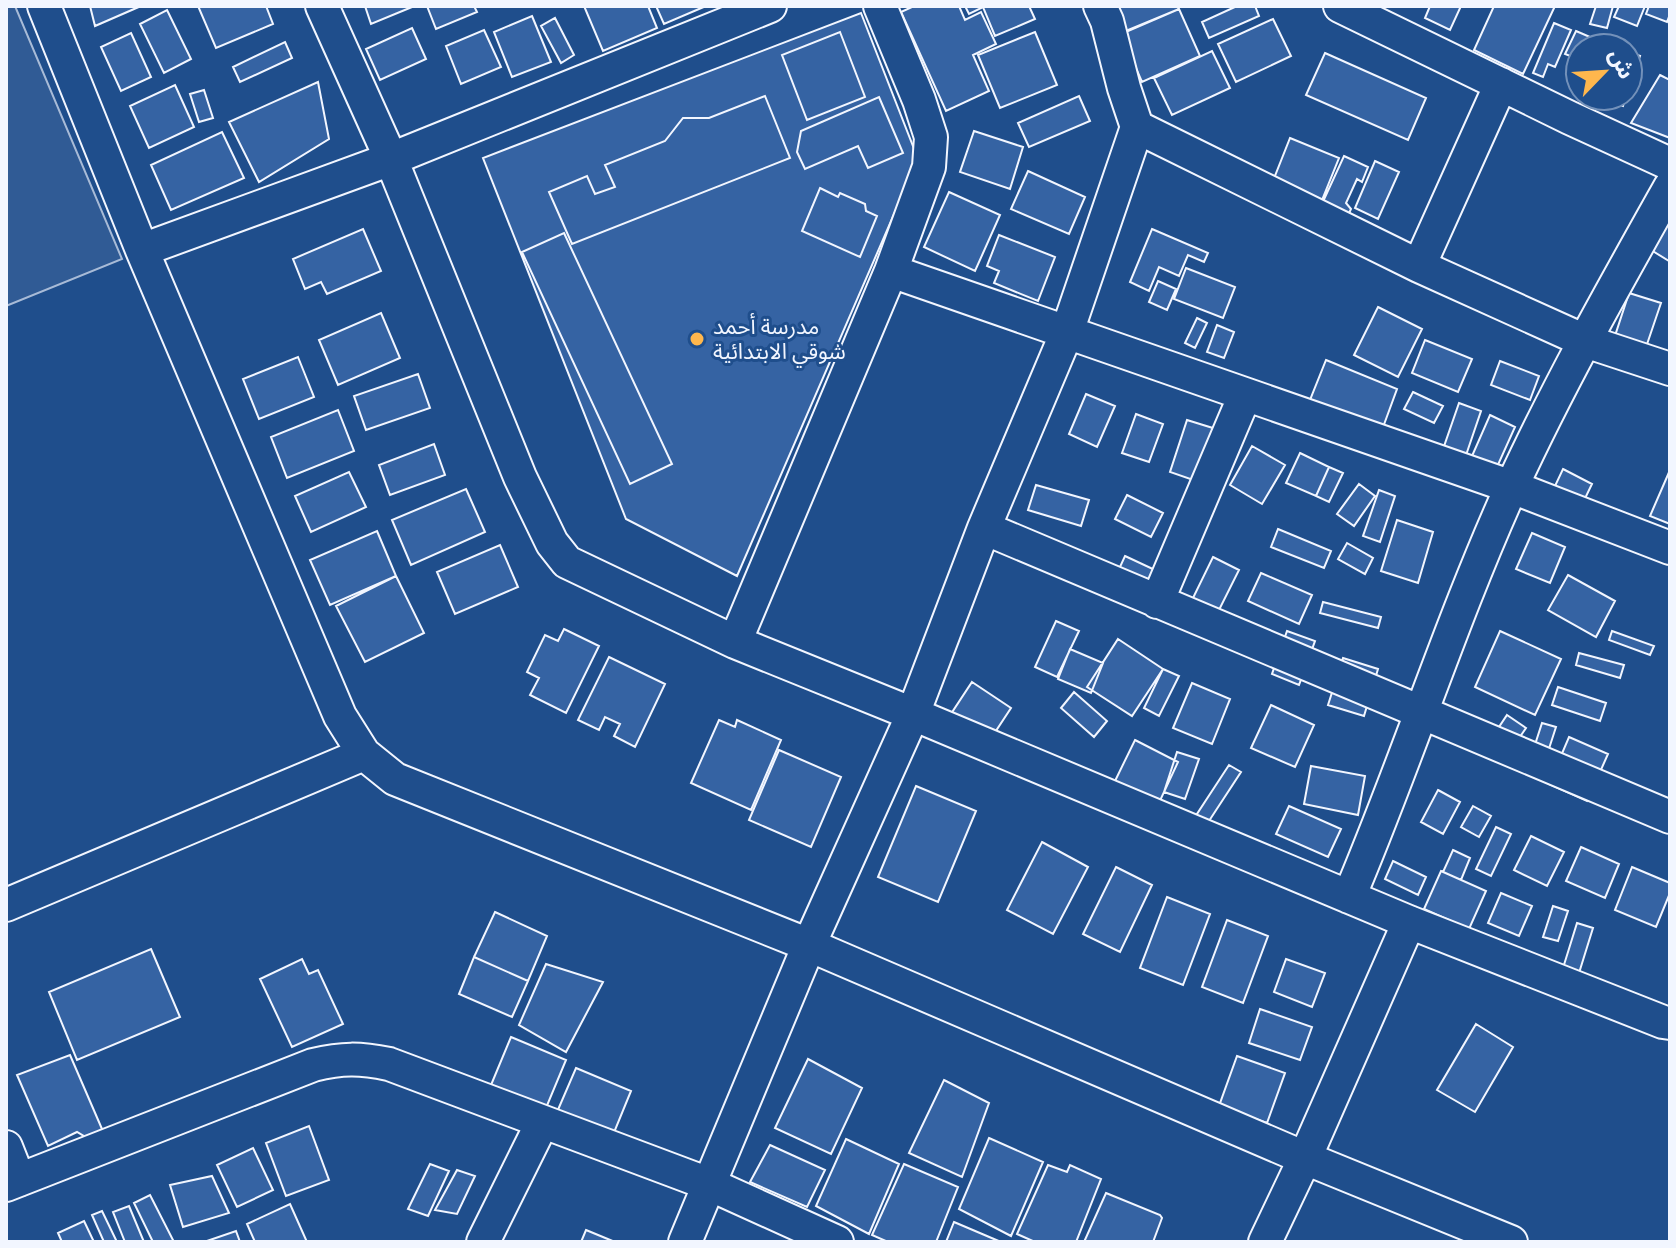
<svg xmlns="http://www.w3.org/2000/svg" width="1676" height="1248" font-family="'Source Serif 4','Noto Sans Arabic',serif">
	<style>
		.built { fill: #305b95; stroke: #a8bbd7; stroke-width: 2 }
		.building { fill: #3563a3; stroke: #f2f6ff; stroke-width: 2 }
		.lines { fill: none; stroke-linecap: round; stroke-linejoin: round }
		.minor-casing { stroke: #f2f6ff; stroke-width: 36 }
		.minor { stroke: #1f4e8c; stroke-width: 32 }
		.poi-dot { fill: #ffb74d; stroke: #1f4e8c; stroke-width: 3 }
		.labels { text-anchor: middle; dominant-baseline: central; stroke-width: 6; stroke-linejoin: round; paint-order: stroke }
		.poi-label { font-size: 22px; fill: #f2f6ff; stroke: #1f4e8c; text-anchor: start }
	</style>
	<rect width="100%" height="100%" fill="#1f4e8c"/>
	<!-- built -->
	<path class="built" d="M6,6H15L122,259L6,306Z"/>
	<!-- building -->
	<path class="building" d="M90,6H141L95,26Z
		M198,6H266L273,24L216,48Z
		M365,6H412V7L371,24Z
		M427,6H474L477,12L436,29Z
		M584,6H648L657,28L603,51Z
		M656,6H706L664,24Z
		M914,6H959L965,20L981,12L996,44L973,55L989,91L946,111L901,12Z
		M965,6H1029L1035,19L995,36L983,7L969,14Z
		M1109,6H1177L1179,9L1121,33Z
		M1237,6H1255L1259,16L1209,38L1202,22Z
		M1430,6H1461L1450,30L1425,18Z
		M1494,6H1555L1523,74L1474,50Z
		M1596,6H1613L1607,28L1590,24Z
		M1619,6H1645L1637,26L1614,17Z
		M1649,6H1670V14L1667,22L1646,14Z
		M1179,9L1200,56L1142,82L1121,34Z
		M167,10L191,59L164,73L140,24Z
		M861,13L918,159L737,576L626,519L483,158Z
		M861,13L918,159L737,576L626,519L483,158Z
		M532,16L551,62L512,77L494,32Z
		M555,18L574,55L561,63L541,26Z
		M1273,19L1291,56L1236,82L1218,44Z
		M1554,23L1571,30L1555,67L1548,64L1543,77L1533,73Z
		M412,28L426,59L380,80L366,49Z
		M484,30L501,67L461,84L446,46Z
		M1576,31L1597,40L1593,48H1580V76L1567,70L1573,57L1565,54Z
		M840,32L865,97L807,120L782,55Z
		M1035,32L1057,85L1000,108L978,55Z
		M131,33L151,77L121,91L101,47Z
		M285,42L292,58L240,82L233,67Z
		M1212,51L1230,88L1172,115L1154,78Z
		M1628,52L1640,56L1628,91Z
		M1325,53L1426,98L1408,140L1306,95Z
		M1660,75L1670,80V138L1631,123Z
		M318,82L329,139L259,182L229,122Z
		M175,85L194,127L149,148L130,106Z
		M204,90L213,118L199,122L190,94Z
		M765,96L790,158L572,244L549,192L587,176L595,194L615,187L605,165L665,141L683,118H709Z
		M1079,96L1090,121L1029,147L1018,123Z
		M1593,96H1626L1623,106Z
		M879,97L903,153L868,168L858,146L805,169L797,152L801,131Z
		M974,131L1023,147L1010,189L960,172Z
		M222,132L244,178L171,210L151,165Z
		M1290,138L1339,158L1320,205L1271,186Z
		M1344,156L1368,167L1362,182L1357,179L1346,203L1351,209L1346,220L1320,208Z
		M1375,161L1399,172L1378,219L1355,208Z
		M1028,171L1085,197L1069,234L1011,209Z
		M820,188L838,197L840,193L865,204L866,211L877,216L860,257L802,231Z
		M949,192L1000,215L975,271L924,247Z
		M1670,218V260L1669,261L1651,250Z
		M363,229L381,271L327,294L321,282L305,289L293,259Z
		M1152,229L1208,253L1204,262L1188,255L1179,276L1159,267L1149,291L1130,282Z
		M564,233L672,464L630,484L522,252Z
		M999,235L1055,257L1038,301L994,283L999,271L987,266Z
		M1186,268L1235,287L1223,318L1174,299Z
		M1158,281L1176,289L1167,310L1149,302Z
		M1629,293L1661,303L1643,356L1612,345Z
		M1378,307L1422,329L1398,377L1354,355Z
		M381,313L400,358L338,385L319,340Z
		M1197,318L1207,323L1195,348L1185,343Z
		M1217,325L1234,332L1224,358L1207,352Z
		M1425,340L1472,359L1458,392L1412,373Z
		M298,357L314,397L259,419L243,379Z
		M1326,360L1397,389L1382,430L1310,400Z
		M1500,361L1539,376L1530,400L1491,385Z
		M418,374L430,408L366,430L354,396Z
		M1413,392L1443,406L1434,423L1404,409Z
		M1086,394L1115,406L1097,447L1069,434Z
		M1459,403L1481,411L1463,464L1441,455Z
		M338,410L354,451L287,478L271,437Z
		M1136,414L1163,424L1149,462L1122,453Z
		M1490,415L1515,427L1497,467L1472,456Z
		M1187,420L1216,429L1199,482L1170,472Z
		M434,444L445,475L390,495L379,465Z
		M1252,446L1285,465L1262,504L1230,485Z
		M1300,453L1329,467L1316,496L1286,483Z
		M1329,467L1343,473L1329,502L1316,496Z
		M1563,469L1592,484L1575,519L1546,505Z
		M1670,470V524L1650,516Z
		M349,472L366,507L311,532L295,496Z
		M1359,484L1375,496L1354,526L1337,514Z
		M1036,485L1089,500L1081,526L1028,510Z
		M466,489L485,532L411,565L392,520Z
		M1379,490L1395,496L1380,542L1363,536Z
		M1127,495L1163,513L1151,537L1115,519Z
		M1397,520L1433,532L1418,583L1381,571Z
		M1278,529L1331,551L1324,568L1271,547Z
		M377,531L396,576L330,605L310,560Z
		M1532,533L1565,547L1550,583L1516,569Z
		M1347,543L1373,558L1365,574L1338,559Z
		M500,545L518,587L455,614L437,572Z
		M1125,556L1155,570L1136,609L1107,595Z
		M1213,557L1239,570L1217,614L1191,602Z
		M1261,573L1312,595L1299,624L1248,601Z
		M1568,575L1615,601L1596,637L1548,610Z
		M396,576L424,633L365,662L336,606Z
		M1323,602L1381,617L1378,628L1320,613Z
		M1056,621L1079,631L1057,677L1035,667Z
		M564,629L599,646L566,713L530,695L539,678L527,672L545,635L558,641Z
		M1287,631L1315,641L1299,685L1272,674Z
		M1500,631L1561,659L1535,715L1475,687Z
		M1612,631L1654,646L1650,655L1609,640Z
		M1118,639L1163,669L1132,716L1087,687Z
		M1070,649L1103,663L1091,693L1058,679Z
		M1579,653L1624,665L1620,678L1576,665Z
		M609,657L665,684L635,747L614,736L620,724L605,717L599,730L578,720Z
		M1343,658L1378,669L1364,716L1328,705Z
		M1163,669L1179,676L1159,716L1144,708Z
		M972,682L1011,708L982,752L943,726Z
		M1192,683L1230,699L1212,744L1173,728Z
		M1558,687L1606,703L1600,721L1552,705Z
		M1074,692L1107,721L1094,737L1061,708Z
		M1271,705L1314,725L1295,767L1251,748Z
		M1507,715L1526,728L1502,763L1483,751Z
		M719,720L735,727L737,720L781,740L751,810L691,783Z
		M1542,723L1556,727L1544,764L1530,760Z
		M1569,737L1608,754L1587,801L1549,784Z
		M1135,740L1178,762L1158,805L1114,783Z
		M779,750L841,777L811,847L749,820Z
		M1177,752L1199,759L1185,799L1164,792Z
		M1229,765L1241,772L1207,824L1195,817Z
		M1311,766L1365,776L1358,815L1304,804Z
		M916,786L976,811L938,902L878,877Z
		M1438,790L1460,802L1443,834L1421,822Z
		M1289,806L1341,829L1328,857L1276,834Z
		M1473,806L1491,816L1479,837L1461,827Z
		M1496,827L1511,834L1491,876L1476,869Z
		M1531,836L1564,852L1547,886L1514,870Z
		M1042,842L1088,867L1053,934L1007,910Z
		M1581,847L1619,864L1605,898L1566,881Z
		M1453,850L1470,858L1461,880L1443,872Z
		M1393,861L1426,877L1418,895L1385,879Z
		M1116,867L1152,885L1120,952L1083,934Z
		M1632,867L1670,883V893L1656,927L1615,910Z
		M1441,871L1486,891L1469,929L1424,909Z
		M1501,893L1532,906L1519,936L1488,923Z
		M1167,897L1210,914L1183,985L1140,968Z
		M1553,906L1568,911L1558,941L1543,937Z
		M495,912L547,936L528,981L474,957Z
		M1227,920L1268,936L1243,1003L1202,987Z
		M1577,923L1593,928L1579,973L1563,968Z
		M151,949L180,1017L77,1060L49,992Z
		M474,957L528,981L512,1017L459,994Z
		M302,959L309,974L318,970L343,1024L292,1047L260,979Z
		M1286,959L1325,973L1312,1007L1274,992Z
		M546,964L603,982L566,1052L519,1025Z
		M1260,1009L1312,1027L1300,1060L1249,1043Z
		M1476,1024L1513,1047L1475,1112L1437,1090Z
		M511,1037L566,1060L546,1108L491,1085Z
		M70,1055L102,1129L89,1139L77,1132L48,1146L17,1075Z
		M1237,1056L1285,1073L1267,1123L1219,1106Z
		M808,1059L862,1088L831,1154L775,1128Z
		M576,1068L631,1091L613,1135L557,1112Z
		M944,1080L989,1103L962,1177L909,1153Z
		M309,1126L329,1180L286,1196L266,1143Z
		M989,1138L1043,1162L1011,1236L959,1209Z
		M846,1139L899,1164L869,1234L816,1206Z
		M770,1145L825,1170L807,1207L750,1182Z
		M253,1148L273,1190L237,1207L217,1165Z
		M430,1164L449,1171L428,1216L408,1209Z
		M904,1164L958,1187L936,1242H888L872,1235Z
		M1048,1165L1067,1172L1070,1165L1101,1179L1076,1242H1035L1017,1234Z
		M457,1170L475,1176L457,1214L435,1210Z
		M212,1176L229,1213L183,1227L170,1185Z
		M1106,1193L1160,1215L1162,1218L1153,1242H1084Z
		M150,1195L174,1242H153L134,1203Z
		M290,1204L307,1242H255L247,1224Z
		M129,1206L144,1242H125L113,1212Z
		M102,1211L117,1242H104L92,1215Z
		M84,1221L94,1242H62L58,1233Z
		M954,1222L1001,1242H946Z
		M586,1230L615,1242H581Z
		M236,1231L240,1242H204Z"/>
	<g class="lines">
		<!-- minor casing -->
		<g class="minor-casing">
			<path id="minor" d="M44,6L142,250L340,716L364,754
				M322,6L391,159L520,477L552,543L567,562L735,642L913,714L1409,922L1663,1022L1670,1023
				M1340,6L1570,118L1670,164
				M1137,127L1419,266L1585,341L1670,369
				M142,250L391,159L770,6
				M1419,266L1501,84
				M891,271L1512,487L1670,548
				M984,528L1670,817
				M1157,602L1245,395
				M735,642L891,271L929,167L931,137L919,100L880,6
				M1349,897C1407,761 1451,620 1512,486C1559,384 1615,285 1670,187
				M6,905L364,754L395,779L809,945L1305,1158L1511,1242
				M6,1147L19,1180
				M6,1185L313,1065C343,1058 359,1058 389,1064L709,1184L837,1242
				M483,1242L542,1123
				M685,1242L809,945L913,714L984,528L1067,332L1137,127L1124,88L1107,21L1100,6
				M1265,1242L1305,1158L1409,922"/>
		</g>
		<!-- minor -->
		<use href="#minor" class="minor"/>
	</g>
	<!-- markers -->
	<circle class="poi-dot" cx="697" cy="339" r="8"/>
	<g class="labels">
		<!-- poi labels -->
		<g class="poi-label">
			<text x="713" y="326">مدرسة أحمد<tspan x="713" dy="25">شوقي الابتدائية</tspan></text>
		</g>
	</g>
	<!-- border -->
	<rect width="1676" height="1248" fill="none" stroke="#f2f6ff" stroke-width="16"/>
	<!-- north arrow -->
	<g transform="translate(1604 72) rotate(65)"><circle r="38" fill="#1f4e8c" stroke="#7391ba" stroke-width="2"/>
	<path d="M0-6L14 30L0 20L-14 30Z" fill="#ffb74d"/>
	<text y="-12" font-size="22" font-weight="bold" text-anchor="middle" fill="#f2f6ff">ش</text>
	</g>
</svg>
